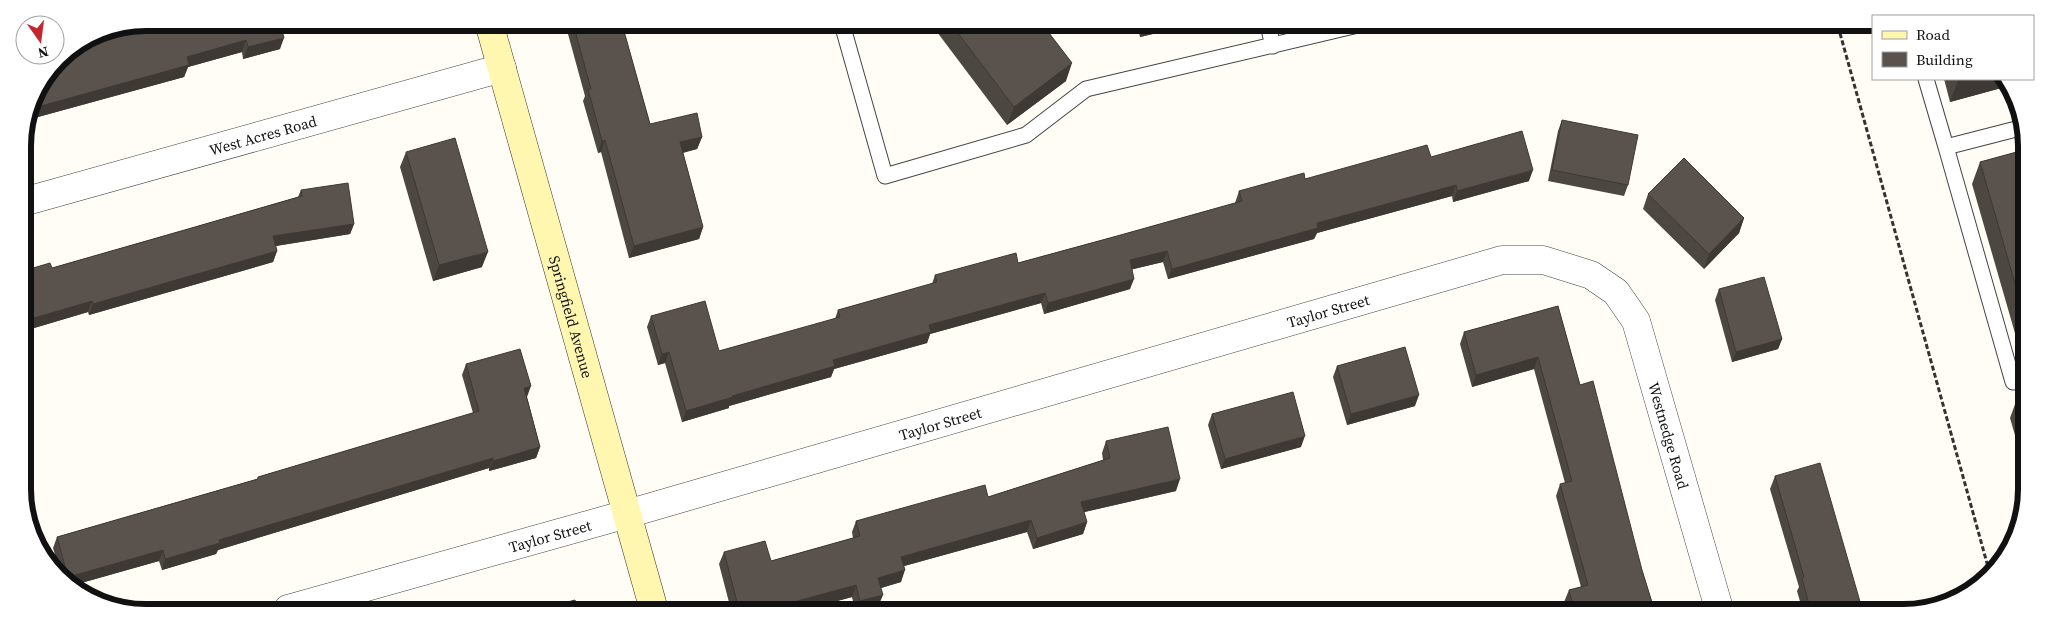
<svg xmlns="http://www.w3.org/2000/svg" width="2049" height="635" font-family="'Source Serif 4',serif">
	<style>
		.lines { fill: none; stroke-linecap: round; stroke-linejoin: round }
		.lane-casing { stroke: #444; stroke-width: 17 }
		.street-casing { stroke: #444; stroke-width: 29 }
		.secondary-casing { stroke: #333; stroke-width: 29 }
		.path { stroke: #333; stroke-width: 3; stroke-dasharray: 5 2.5; stroke-linecap: butt }
		.lane { stroke: #fff; stroke-width: 15 }
		.street { stroke: #fff; stroke-width: 28 }
		.secondary { stroke: #fff6b0; stroke-width: 28 }
		.wall { fill: #4d4742 }
		.shaded-wall { fill: #3f3936 }
		.building { fill: #5a524d; stroke: #3f3936 }
		.labels { text-anchor: middle; dominant-baseline: central; stroke-width: 5; stroke-linejoin: round; paint-order: stroke }
		.street-label { font-size: 15px; fill: #111; stroke: #fff }
		.rim { fill: none; stroke: #111; stroke-width: 6 }
	</style>
	<rect width="100%" height="100%" fill="#fffdf5"/>
	<g class="lines">
		<!-- lane casing -->
		<g class="lane-casing">
			<path id="lane" d="M842,24L885,176L1026,135L1086,89L1358,25
				M1268,25L1273,46
				M1926,79L1946,147L2024,127
				M1946,147L2013,382L2023,379"/>
		</g>
		<!-- street casing -->
		<g class="street-casing">
			<g id="street">
				<path id="s1" d="M23,202L502,68"/>
				<path id="s2" d="M288,609L627,514L1502,260H1543L1591,275L1616,292L1636,321L1720,612"/>
			</g>
		</g>
		<!-- secondary casing -->
		<g class="secondary-casing">
			<g id="secondary">
				<path id="s3" d="M489,23L654,610"/>
			</g>
		</g>
		<!-- path -->
		<path class="path" d="M1838,26L1990,574"/>
		<!-- lane -->
		<use href="#lane" class="lane"/>
		<!-- street -->
		<use href="#street" class="street"/>
		<!-- secondary -->
		<use href="#secondary" class="secondary"/>
	</g>
	<!-- wall -->
	<path class="wall" d="M280,23V49L243,59L242,52L188,67L184,77L27,120L32,98L128,28Z
		M345,23H377L348,31Z
		M565,23L622,24L650,124L702,137L697,149L683,153L703,227L699,239L629,258L601,152L598,153L583,101L585,96Z
		M931,24L1043,25L1066,81L1007,125Z
		M1137,25H1191L1140,37Z
		M1944,79H2001L2005,87L1950,102Z
		M1562,120L1628,185L1624,196L1548,181L1558,131Z
		M2024,150L2023,361L1972,184L1980,162Z
		M406,152L482,267L433,281L400,167Z
		M1431,157L1529,181L1453,202L1452,196L1317,233L1314,239L1168,279L1163,262L1132,269L1130,289L1044,314L1041,303L930,334L927,343L834,369L831,377L729,406V408L682,422L665,363L658,365L647,327L651,316L719,351L835,319L838,310L932,284L935,275L1018,263L1117,236L1235,203L1239,191L1305,179Z
		M301,190L354,224L350,234L276,246L277,251L273,262L89,315L88,312L24,331L23,271L52,268L188,229L298,197Z
		M1648,194L1744,218L1739,233L1704,269L1643,209Z
		M1719,289L1782,339L1778,349L1732,362L1715,300Z
		M1558,306L1580,385L1642,570L1655,612H1567L1564,602L1569,590L1581,587L1556,496L1560,484L1565,483L1534,369L1472,387L1460,344L1464,332Z
		M466,364L527,397L540,447L536,458L489,471V468L218,550L216,554L162,570L159,561L74,585L62,578L53,548L57,537L257,479L258,477L473,413L462,375Z
		M1337,366L1415,406L1347,425L1333,377Z
		M2023,395V463L2010,418L2018,396Z
		M1212,414L1301,447L1221,469L1208,425Z
		M1106,441L1176,491L1084,512L1087,522L1083,534L1033,549L1027,532L904,566L901,582L881,588L878,607L866,610H855L852,597L804,610H731L719,564L724,552L771,561L853,538L852,532L856,521L988,497L1103,460L1102,453Z
		M1775,476L1863,612H1803L1797,591L1799,587L1770,489Z"/>
	<!-- shaded-wall -->
	<path class="shaded-wall" d="M351,23H377L348,31Z
		M1145,25H1191L1140,37Z
		M284,38L280,49L243,59L248,47Z
		M246,40L242,52L188,67L184,77L27,120L30,109L187,57Z
		M1072,63L1066,81L1007,125L1014,107Z
		M1964,79H2001L2005,87L1950,102L1958,80Z
		M702,137L697,149L676,154L680,142Z
		M605,140L601,152L598,153L602,141Z
		M1533,170L1529,181L1453,202L1457,191Z
		M1456,185L1452,196L1317,233L1314,239L1168,279L1172,269L1317,223Z
		M1744,218L1739,233L1704,269L1709,254Z
		M354,224L350,234L269,247L273,236Z
		M703,227L699,239L629,258L634,246Z
		M277,251L273,262L89,315L93,304Z
		M1167,251L1163,262L1126,271L1130,260Z
		M488,252L482,267L433,281L439,265Z
		M1134,279L1130,289L1044,314L1048,303Z
		M1045,293L1041,303L930,334L927,343L834,369L831,377L729,406V408L682,422L686,411L833,360L929,325Z
		M92,301L88,312L24,331V321Z
		M1782,339L1778,349L1732,362L1736,352Z
		M669,352L665,363L658,365L662,354Z
		M1538,357L1534,369L1472,387L1476,375Z
		M531,386L527,397L520,399L524,388Z
		M1419,395L1415,406L1347,425L1351,414Z
		M1305,436L1301,447L1221,469L1225,459Z
		M540,447L536,458L489,471L493,461Z
		M493,458L489,468L218,550L216,554L162,570L165,559L219,540Z
		M1180,479L1176,491L1076,514L1081,502Z
		M1031,520L1027,532L897,568L901,557Z
		M1087,522L1083,534L1033,549L1037,538Z
		M163,550L159,561L74,585L67,581L68,577Z
		M905,570L901,582L874,590L878,578Z
		M856,585L852,597L804,610H781L783,605Z
		M883,595L878,607L866,610H857L860,601Z"/>
	<!-- building -->
	<path class="building" d="M148,22L280,23L284,38L248,47L246,40L187,57L189,65L30,109L32,98L59,58L96,33L110,30L128,26V28Z
		M573,23L622,24L650,124L697,113L702,137L680,142L703,227L634,246L605,140L602,141L588,89H591Z
		M951,24L1043,25L1072,63L1014,107Z
		M1562,120L1638,135L1628,185L1552,170Z
		M1522,131L1533,170L1457,191L1456,185L1317,223L1318,228L1172,269L1167,251L1130,260L1134,279L1048,303L1045,293L929,325L931,332L833,360L835,366L732,396L733,397L686,411L669,352L662,354L651,316L705,301L719,351L840,317L838,310L937,282L935,275L1016,253L1018,263L1117,236L1242,201L1239,191L1304,173L1305,179L1427,145L1431,157Z
		M455,138L488,252L439,265L406,152Z
		M2024,150L2023,311L1980,162Z
		M1684,158L1744,218L1709,254L1648,194Z
		M348,183L354,224L273,236L277,251L93,304L92,301L24,321L23,271L50,263L52,268L188,229L302,196L301,190Z
		M1764,277L1782,339L1736,352L1719,289Z
		M1558,306L1580,385L1593,381L1642,570L1655,612H1575L1569,590L1588,585L1560,484L1572,481L1538,357L1476,375L1464,332Z
		M1405,347L1419,395L1351,414L1337,366Z
		M520,349L531,386L524,388L540,447L493,461V458L219,540L220,543L165,559L163,550L68,577L57,537L258,479V477L479,411L466,364Z
		M1293,392L1305,436L1225,459L1212,414Z
		M2023,395V413L2018,396Z
		M1168,427L1180,479L1081,502L1087,522L1037,538L1031,520L901,557L905,570L878,578L883,595L860,601L856,585L783,605L784,610H739L724,552L765,541L771,561L860,536L856,521L985,485L988,497L1110,458L1106,441Z
		M1820,463L1863,612H1811L1802,578L1804,577L1775,476Z
		M575,600L578,609H541Z"/>
	<g class="labels">
		<!-- street labels -->
		<g class="street-label">
			<text stroke="none"><textPath href="#s1" startOffset="249">West Acres Road</textPath></text>
			<text stroke="none"><textPath href="#s2" startOffset="1082">Taylor Street</textPath></text>
			<text stroke="none"><textPath href="#s3" startOffset="305">Springfield Avenue</textPath></text>
			<text stroke="none"><textPath href="#s2" startOffset="678">Taylor Street</textPath></text>
			<text stroke="none"><textPath href="#s2" startOffset="1539">Westnedge Road</textPath></text>
			<text stroke="none"><textPath href="#s2" startOffset="272">Taylor Street</textPath></text>
		</g>
	</g>
	<!-- crop -->
	<path d="M0 0H2049V635H0ZM146 31H1903A115 115 0 0 1 2018 146V489A115 115 0 0 1 1903 604H146A115 115 0 0 1 31 489V146A115 115 0 0 1 146 31Z" fill="#fff" fill-rule="evenodd"/>
	<path class="rim" d="M146 31H1903A115 115 0 0 1 2018 146V489A115 115 0 0 1 1903 604H146A115 115 0 0 1 31 489V146A115 115 0 0 1 146 31Z"/>
	<!-- legend -->
	<rect x="1872" y="15" width="162" height="65" fill="#ffffff" stroke="#a0a0a0"/>
	<rect x="1882" y="31" width="25" height="8" fill="#fff6b0" stroke="#a0a0a0"/>
	<text x="1916" y="40" font-size="15" fill="#111111">Road</text>
	<rect x="1882" y="52" width="25" height="15" fill="#5a524d" stroke="#a0a0a0"/>
	<text x="1916" y="65" font-size="15" fill="#111111">Building</text>
	<!-- north arrow -->
	<g transform="translate(40 40) rotate(166)"><circle r="24" fill="#ffffff" stroke="#a0a0a0"/>
	<path d="M0-4L9 19L0 12L-9 19Z" fill="#c4262e"/>
	<text y="-8" font-size="14" font-weight="bold" text-anchor="middle" fill="#111111">N</text>
	</g>
</svg>
